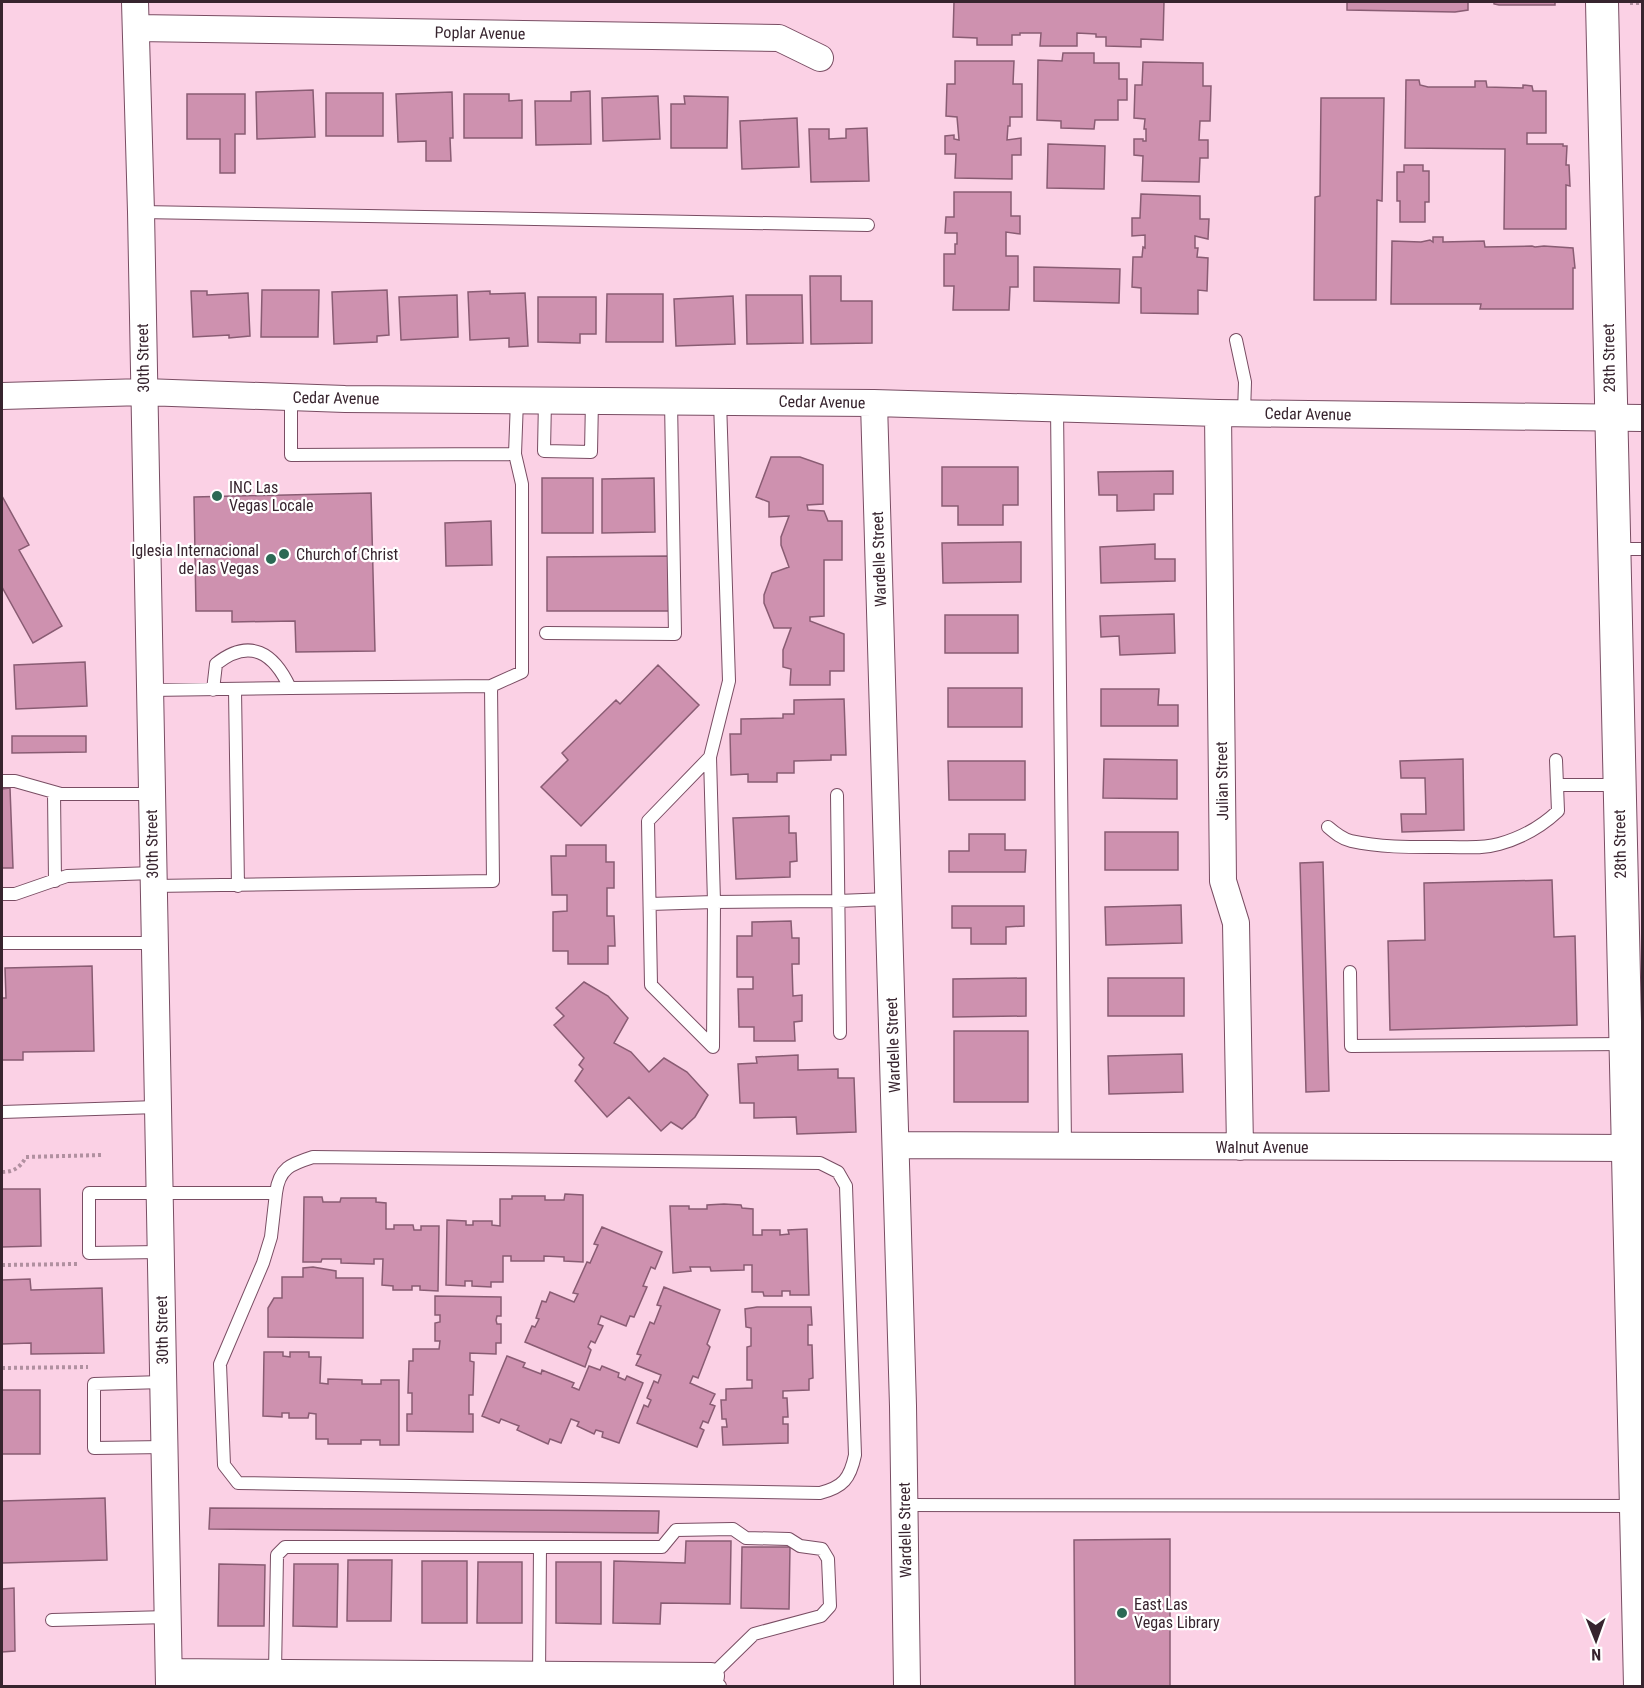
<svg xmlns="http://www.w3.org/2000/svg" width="1644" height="1688" font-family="'Roboto Condensed',sans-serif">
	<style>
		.building { fill: #ce91af; stroke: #895c73; stroke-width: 1.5 }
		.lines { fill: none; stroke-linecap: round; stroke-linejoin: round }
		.service-casing { stroke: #794d63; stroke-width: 14 }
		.minor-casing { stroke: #794d63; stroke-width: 28 }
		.tertiary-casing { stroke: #794d63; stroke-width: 34 }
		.path { stroke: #b190a0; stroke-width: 4; stroke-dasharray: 3 3; stroke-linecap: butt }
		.service { stroke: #fff; stroke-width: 12 }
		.minor { stroke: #fff; stroke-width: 26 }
		.tertiary { stroke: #fff; stroke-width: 32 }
		.poi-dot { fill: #2c6954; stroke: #fff; stroke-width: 2 }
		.labels { text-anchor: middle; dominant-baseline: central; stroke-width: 4.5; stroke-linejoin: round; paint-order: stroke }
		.street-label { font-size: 16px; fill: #37242e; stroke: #fff }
		.poi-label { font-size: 16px; fill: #37242e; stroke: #fff; text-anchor: start }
	</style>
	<rect width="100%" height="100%" fill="#fbd1e5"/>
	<!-- building -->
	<path class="building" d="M954,2H1164L1163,40L1141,39V47L1106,46V37H1096V34L1077,33V46H1040L1041,33H1020V35H1012V45H977V38L953,37Z
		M1327,2H1468V10L1455,12L1347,10V2Z
		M1494,2H1555V5H1499L1494,4Z
		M1063,53H1094V63H1119V79H1127V100H1118V120H1095L1094,129L1061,128V121L1037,120L1038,60L1062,61Z
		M955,61H1014L1013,84H1022V117H1010V126H1008L1007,140L1021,138V155H1012V179L955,178L956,154H945V136L954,135V139L959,140L957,117L946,116L947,84H955Z
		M1143,62L1203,63V86H1211L1210,121H1200L1199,140H1208V158H1200L1199,182L1142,181L1143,156L1134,155V139H1143V141H1146V129H1144L1145,119L1134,118L1135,85H1142Z
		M1406,80H1419L1420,85L1428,87H1475V81H1486L1487,87L1523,88V85L1532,86L1533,91H1546V133H1527V144H1563V146H1567L1566,165H1569L1570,186L1566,185V229H1504L1505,149L1405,148Z
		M313,90L315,137L257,139L256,92Z
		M590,91L591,144L536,145L535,101H571V92Z
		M452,92L453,138H450L451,161H426V141L398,142L396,94Z
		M326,93H383V136H326Z
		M187,94H245V134H235V173H220V139H187Z
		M464,94H509V101L522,100V138H464Z
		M658,96L660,139L603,141L602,98Z
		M684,96L728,97L727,148H671V104H685Z
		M1321,98H1384L1382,201L1377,200L1376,300H1314L1315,197L1320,196Z
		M797,118L799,167L742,169L740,121Z
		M867,128L869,181L811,182L809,129H829V139L846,138V129Z
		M1048,144L1105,146L1104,189L1047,188Z
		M1404,165H1423V171H1429V202H1425V222H1400V201H1397V172H1404Z
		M954,192H1011V216H1020V234L1006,232V256H1018V287H1010L1009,310H953L954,286H944V254H955V244H957V233H945L946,217H954Z
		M1141,194L1200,196V219H1209L1208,239L1195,236V248H1198L1197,257L1208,258L1207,291L1198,290V314L1141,313V288L1132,287L1133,257H1142L1143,247L1145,248V235L1132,236V218H1140Z
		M1433,237H1443V242L1484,241L1485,247L1532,246L1535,247L1544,246L1573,248L1575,268H1573V309H1480L1481,304H1391L1392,241L1421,242L1430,240L1433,242Z
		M1034,267L1120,269L1119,303L1034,301Z
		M810,276H841V301H872V343L811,344Z
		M262,290H319L318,337H261Z
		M387,290L389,335L377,336V342L334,344L332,292Z
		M191,291H207V295L248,293L250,336L229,338V335L193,337Z
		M490,291V294L525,293L528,346L509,347V338L470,340L468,292Z
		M607,294H663V342H606Z
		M457,295L458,337L401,340L399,297Z
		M746,295H802L803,343L747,344Z
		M733,296L735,344L676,346L674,299Z
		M538,297H596V334H580V343L538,342Z
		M771,457H800L823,465V504L807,505L808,510L824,511L828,521H842V560H824V616L810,617V621L844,634V671H830V685H790L791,669L783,667V650L791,628H774L764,603V595L772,573L789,567L781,545V537L789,516L769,517V502L756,497Z
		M942,467H1018V505H1003V525H958V506H942Z
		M1173,471V494H1154V510L1117,511V495H1099L1098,472Z
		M542,478H593V533H542Z
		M654,478L655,532L602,533V479Z
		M371,493L375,651L296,652L295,621L232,622V611H196L194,497Z
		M2,496L29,545L19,550L62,626L33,643L2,587Z
		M491,521L492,565L446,566L445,523Z
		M1021,542V582L943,583L942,543Z
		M1155,544V559H1175V581L1101,583L1100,547Z
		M671,556L672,611H547V557Z
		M1174,614L1175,653L1120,655L1119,636L1101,637L1100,616Z
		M945,615H1018V653H945Z
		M85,662L87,706L16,709L14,665Z
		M658,665L699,705L581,826L541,787L568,760L562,753L616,700L620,704Z
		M948,688H1022V727H948Z
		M1101,689H1159L1158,705H1178V726H1101Z
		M844,699L846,755H831V760L794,761V773H777V782H748V774L731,775L730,734H741V719L783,718V714H794V700Z
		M12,736H86V752L12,753Z
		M1104,759L1177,760V799L1103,798Z
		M1463,759L1464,830L1402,832L1401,814H1426L1425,778H1401L1400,761Z
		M948,761H1025V800H949Z
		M10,788L13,868H2V789Z
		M789,816V833H796L797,861L790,862V877L736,879L733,818Z
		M1105,832H1178V870H1105Z
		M969,834H1005V850H1026L1025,872H949V851H969Z
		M566,845H606V862H614V888H607V916H614L615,946H608V964H568V951H553V912L567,911V895H552L551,856H566Z
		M1323,862L1329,1091L1306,1092L1300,863Z
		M1552,880L1554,937L1575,936L1577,1025L1390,1030L1388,941L1425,940L1424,883Z
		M1181,905L1182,943L1106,945L1105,907Z
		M952,906H1024V926L1006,927V944H971V928H952Z
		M791,921L792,938H799V964H792L793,996L802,995V1021L794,1022L795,1041H754V1027H739L738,989H753V977H737V936H752V922Z
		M92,966L94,1051L23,1052V1060H2V998H6L5,968Z
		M1026,978V1016L953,1017V979Z
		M1108,978H1184V1016H1108Z
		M584,982L608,996L628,1018L614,1043L631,1052L649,1072L664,1058L687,1072L708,1095L695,1117L682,1129L671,1122L661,1131L629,1097L607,1117L575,1081L583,1069L579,1065L584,1058L554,1025L564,1016L556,1008Z
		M954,1031H1028V1102H954Z
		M1182,1054L1183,1092L1109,1094L1108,1056Z
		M798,1055V1070L838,1069V1078H854L856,1132L797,1134L796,1117L754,1118V1103H740L738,1064L757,1063L756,1057Z
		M2,1189H40L41,1246L2,1247Z
		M565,1194L583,1195V1262L564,1261V1257L544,1256V1261H511V1256H503V1282H491V1287L472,1286V1281H465V1286L446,1285L447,1220L466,1221V1225H473V1221H492V1225L500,1226V1199H512V1196H545V1200H564Z
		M304,1197H322L323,1202H340L341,1198H376V1202L386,1203V1229H394V1225H413L414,1230H421V1226H439L438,1291L420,1290V1286H412V1290H393V1286L382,1285L383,1259H374V1264L341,1263V1259H322L321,1262H303Z
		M724,1204L741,1205L742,1208L753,1209V1235H762V1230H780V1235L789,1234L788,1230L807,1229L809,1295H790V1291H782V1296H764L763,1292H752V1265H744V1270L711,1271L710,1267H690L691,1271L673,1273L670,1206H689V1209H707V1205Z
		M602,1227L662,1252L655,1269L651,1267L643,1286L647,1287L634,1317L630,1316L626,1326L601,1316L598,1324L603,1326L595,1343L591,1341L588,1347L591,1350L585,1367L525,1342L532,1326L535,1327L539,1319L536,1318L542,1301L546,1302L550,1292L574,1302L578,1294L573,1293L587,1262L590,1263L598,1245L594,1244Z
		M313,1267L336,1271V1278H363V1338L268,1337V1308L274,1298H282V1277H303V1268Z
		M30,1279L31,1290L102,1288L104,1353L31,1354V1343L2,1344V1280Z
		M664,1287L720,1310L707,1344L710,1347L698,1378L693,1376L690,1383L715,1394L710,1404L715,1406L708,1423L703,1421L700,1428L704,1430L697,1447L637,1423L644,1405L648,1407L651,1400L647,1398L654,1381L658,1383L661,1375L636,1365L641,1355L637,1354L650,1322L654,1324L661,1306L657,1305Z
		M435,1296L501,1297V1316H497L496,1320L497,1324H501V1343H496V1354L470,1353V1361L474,1362L473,1395H469V1414H473V1432L407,1431V1414H412V1393H408L409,1361H413V1349H439L440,1341H435V1323L440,1322V1315H435Z
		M757,1307H811L812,1325H808V1345H812L813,1378L809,1379V1390L783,1391V1398H787L788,1417H783V1424H788V1443L723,1445L722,1427H727L726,1419H722L721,1400H726V1389L752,1388V1380H747V1347L751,1346V1328L746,1327L745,1309Z
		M264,1352H283V1356L290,1357V1352H309V1357H321L320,1383L328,1384V1379L362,1380V1384H381V1380H399V1445H380V1440H361V1444H328V1439H316V1414L309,1413L308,1418H289V1413H282V1417L263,1416Z
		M507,1356L525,1363L523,1367L541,1374L542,1370L574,1383L572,1387L579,1390L589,1366L600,1370L602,1366L619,1373L618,1377L625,1380L627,1376L643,1383L619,1443L602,1437L603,1432L596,1430L594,1434L577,1426L579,1422L571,1419L561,1443L550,1439L548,1444L517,1430L519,1426L501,1419L499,1423L482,1416Z
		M2,1390H40V1454H2Z
		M105,1498L107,1560L2,1563V1501Z
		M210,1508L659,1511L658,1533L209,1529Z
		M1170,1539V1686H1377H1075L1074,1540Z
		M686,1541H731L730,1604L661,1603L660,1624L613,1623L614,1561L685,1563Z
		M742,1547H790L789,1609L741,1608Z
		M348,1560H392L391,1621H347Z
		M422,1561H467V1623H422Z
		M478,1562H522V1623H477Z
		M556,1562H601V1624L556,1623Z
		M219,1564L265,1565L264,1626H218Z
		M294,1564H338L337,1627L293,1626Z
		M14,1588L15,1651L2,1652V1589Z"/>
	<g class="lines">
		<!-- service casing -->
		<g class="service-casing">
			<path id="service" d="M141,212L868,225
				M1236,340L1245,382L1244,413
				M291,397V455L515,454L517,400
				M545,400L544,451L591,452L592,400
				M1057,408L1065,1146
				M1615,549H1642
				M546,633L675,634L671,401
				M290,688L491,686L522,672V484L515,454
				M149,690L290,688C274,653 250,637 216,664L213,690
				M235,690L238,886
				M710,757L729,681L720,401
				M2,781H15L61,794H151
				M1557,785H1619
				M54,793L55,881
				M837,795L840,1033
				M1328,827C1335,833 1342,839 1351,841C1383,848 1416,847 1448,847C1465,847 1482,849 1499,844C1521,838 1541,827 1558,811L1556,760
				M153,886L493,881L491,686
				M2,894H15L67,876L153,873
				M650,904L714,902L710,757L648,821L651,985L713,1047L714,902L838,901L889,899
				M2,943H154
				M1350,972L1351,1046L1624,1044
				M2,1112L157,1107
				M160,1252L89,1253V1193H276L271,1237L263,1263L220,1364L224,1465L238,1483L820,1493C843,1487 850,1479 855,1455L846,1186L838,1172L820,1163L313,1157C291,1164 279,1168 276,1193
				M163,1382L94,1384V1448L164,1447
				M905,1505L1635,1506
				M52,1620L168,1617
				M539,1678L540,1547
				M276,1686L275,1672L277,1555L285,1547H662L676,1530L733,1529L746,1538L789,1539L800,1546L822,1549L828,1559L830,1606L821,1616L754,1634L711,1676L720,1686"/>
		</g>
		<!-- minor casing -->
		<g class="minor-casing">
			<path id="minor" d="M135,2L141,212L169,1686
				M136,28L779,38L820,58
				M2,396L144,392L345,399L874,403L1218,413L1642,418
				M874,403L903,1406L907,1686
				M1218,413L1223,881L1236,923L1240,1147
				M896,1145L1627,1148
				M169,1672L711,1676"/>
		</g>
		<!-- tertiary casing -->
		<g class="tertiary-casing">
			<path id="tertiary" d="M1602,2L1640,1686"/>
		</g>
		<!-- path -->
		<path class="path" d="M1630,3H1642
			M2,1172C13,1172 20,1168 26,1157L101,1155
			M2,1265L77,1264
			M2,1368L88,1367"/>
		<!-- service -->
		<use href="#service" class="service"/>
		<!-- minor -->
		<use href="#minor" class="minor"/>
		<!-- tertiary -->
		<use href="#tertiary" class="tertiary"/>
	</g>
	<!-- markers -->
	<g class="poi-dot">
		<circle cx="217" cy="496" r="6"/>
		<circle cx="284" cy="554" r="6"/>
		<circle cx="271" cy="559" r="6"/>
		<circle cx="1122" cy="1613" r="6"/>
	</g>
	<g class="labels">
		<!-- street labels -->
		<g class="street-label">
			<text transform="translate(480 33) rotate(1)">Poplar Avenue</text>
			<text transform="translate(143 358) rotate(-91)">30th Street</text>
			<text transform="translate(1609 358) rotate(-91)">28th Street</text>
			<text transform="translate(336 398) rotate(1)">Cedar Avenue</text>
			<text transform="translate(822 402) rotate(1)">Cedar Avenue</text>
			<text transform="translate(1308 414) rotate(1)">Cedar Avenue</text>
			<text transform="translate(879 559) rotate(-92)">Wardelle Street</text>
			<text transform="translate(1222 781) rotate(-91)">Julian Street</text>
			<text transform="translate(152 844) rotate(-91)">30th Street</text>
			<text transform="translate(1620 844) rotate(-91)">28th Street</text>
			<text transform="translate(893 1045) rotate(-92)">Wardelle Street</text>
			<text x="1262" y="1147">Walnut Avenue</text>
			<text transform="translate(162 1330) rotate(-91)">30th Street</text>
			<text transform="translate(905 1530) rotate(-91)">Wardelle Street</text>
		</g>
		<!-- poi labels -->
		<g class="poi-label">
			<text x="229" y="487">INC Las<tspan x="229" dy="18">Vegas Locale</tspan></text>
			<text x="259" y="550" text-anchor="end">Iglesia Internacional<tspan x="259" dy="18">de las Vegas</tspan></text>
			<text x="296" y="554">Church of Christ</text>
			<text x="1134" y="1604">East Las<tspan x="1134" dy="18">Vegas Library</tspan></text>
		</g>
	</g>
	<!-- border -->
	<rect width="1644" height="1688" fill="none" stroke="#37242e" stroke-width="6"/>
	<!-- north arrow -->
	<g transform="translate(1596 1640) rotate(179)" stroke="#ffffff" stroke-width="4.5" paint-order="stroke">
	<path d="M0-4.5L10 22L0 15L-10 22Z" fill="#37242e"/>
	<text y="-9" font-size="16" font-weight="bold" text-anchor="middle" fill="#37242e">N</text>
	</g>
</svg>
